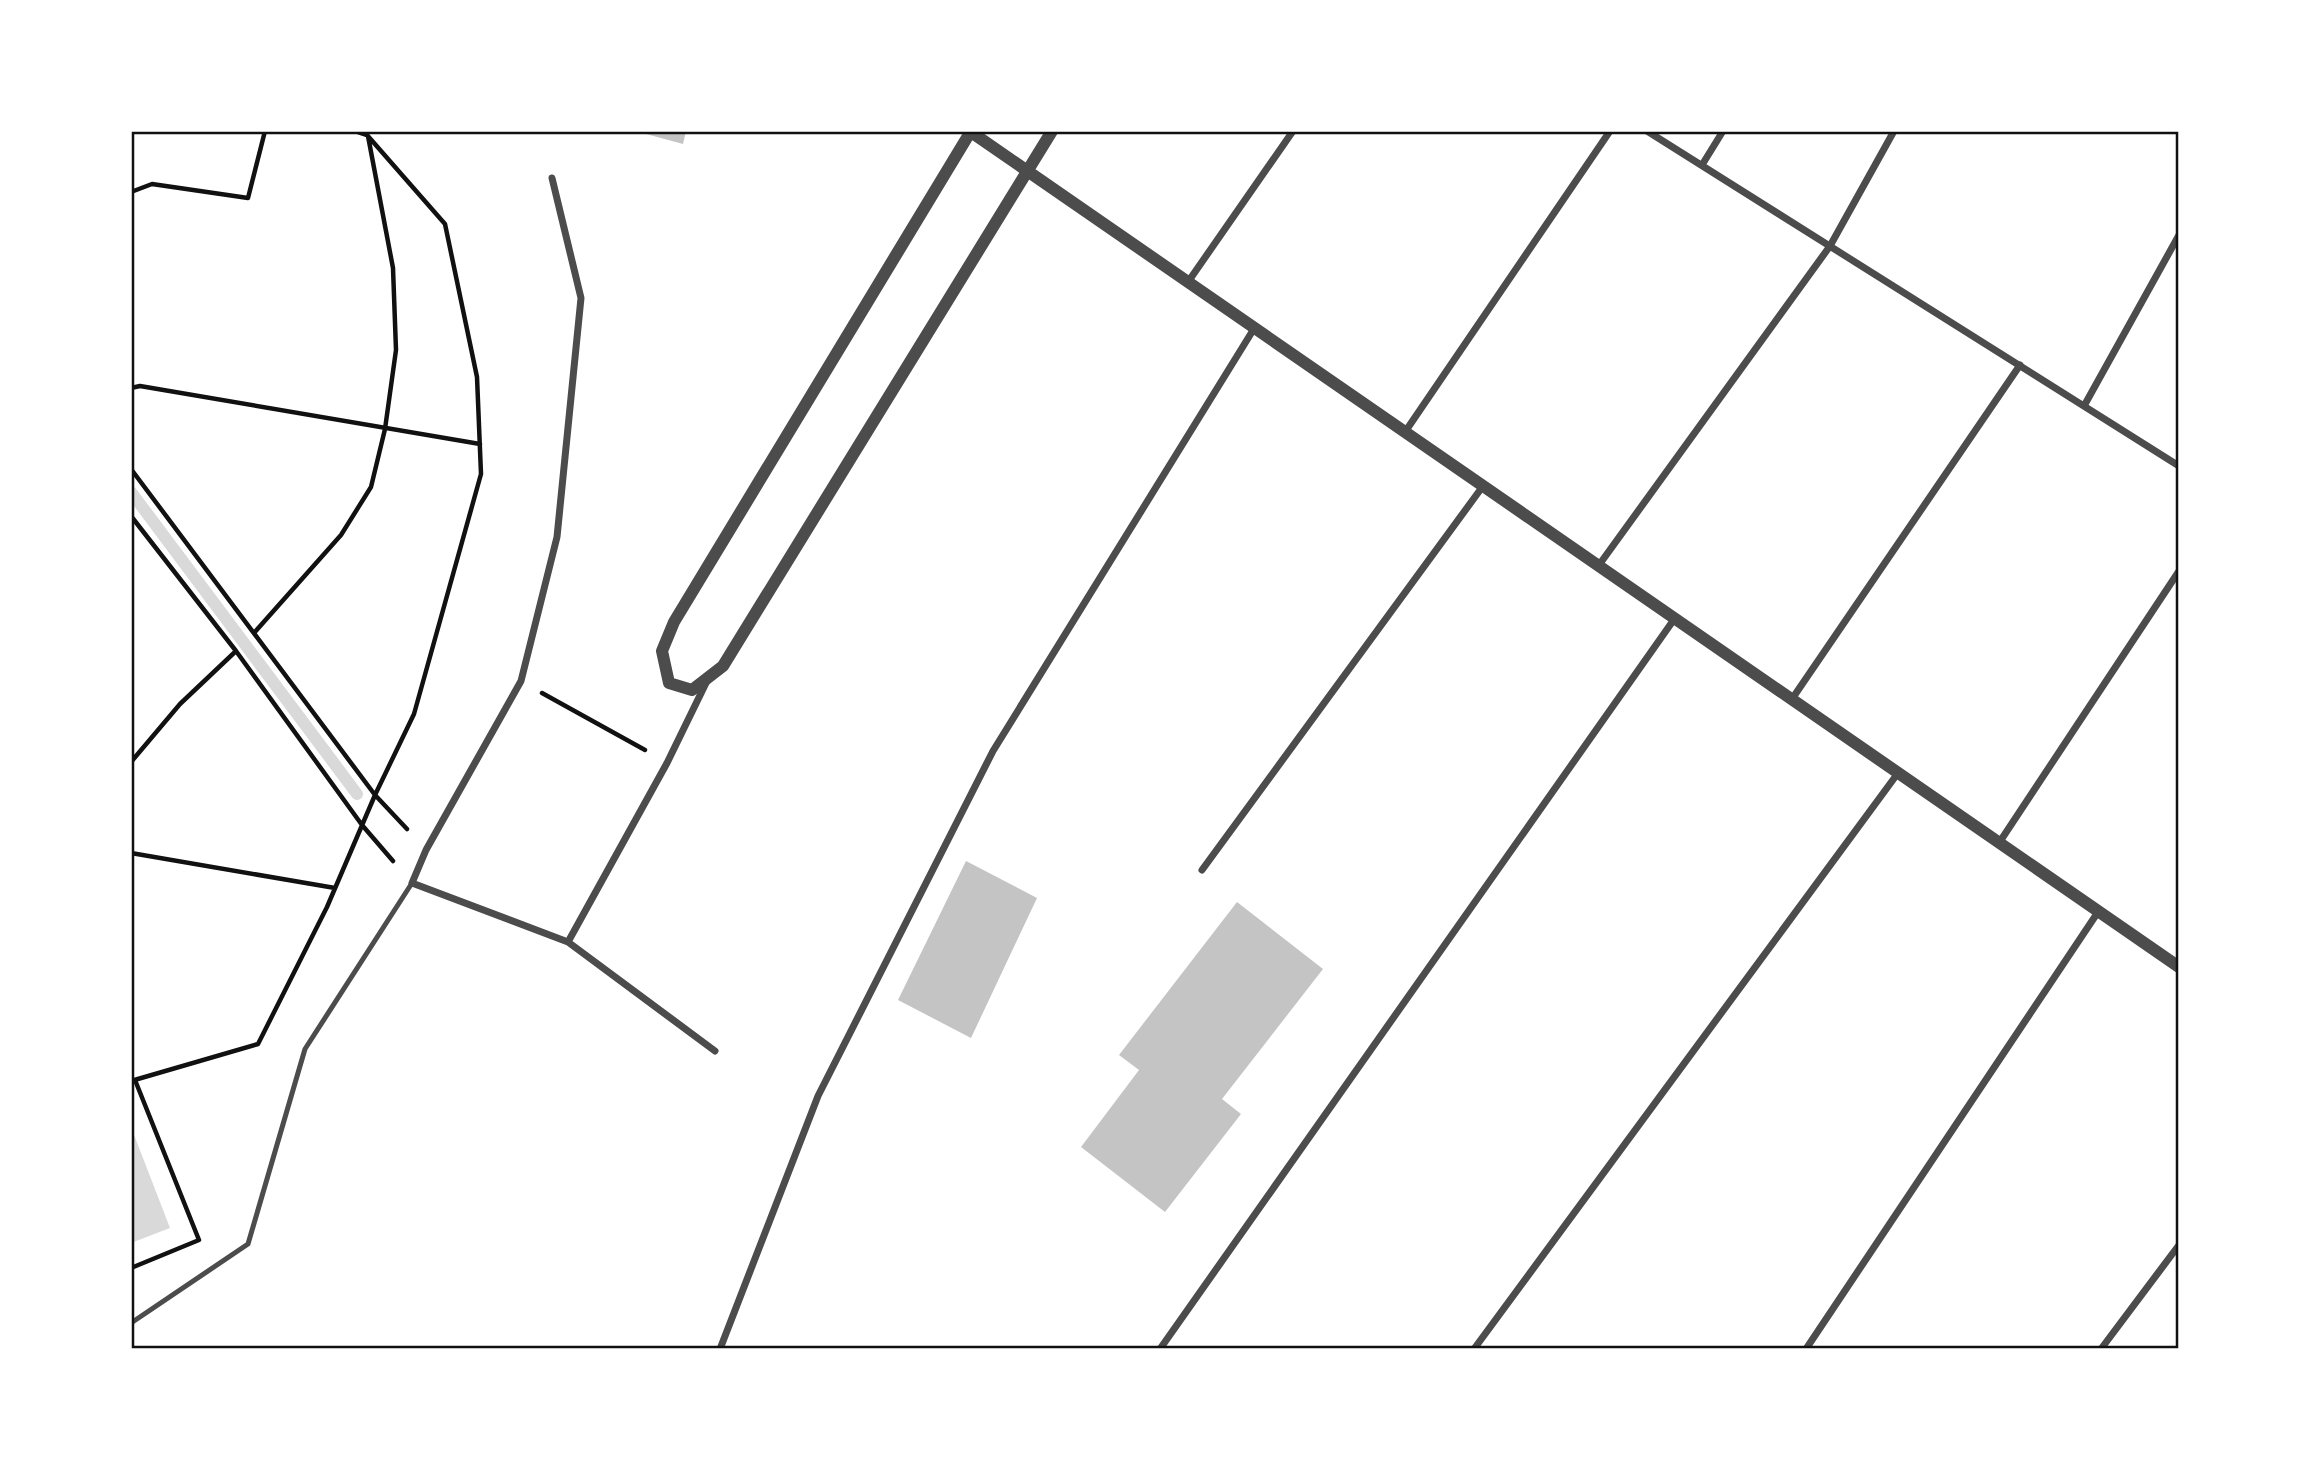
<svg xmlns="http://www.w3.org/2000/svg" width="2310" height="1480" font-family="'Libre Baskerville',serif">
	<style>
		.water { fill: #d9d9d9 }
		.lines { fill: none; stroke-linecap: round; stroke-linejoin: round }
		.stream { stroke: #d9d9d9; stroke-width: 12 }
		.building { fill: #c4c4c4 }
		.path { stroke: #111; stroke-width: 4.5 }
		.service { stroke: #4c4c4c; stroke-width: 5 }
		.minor { stroke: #4c4c4c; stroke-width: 7 }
		.tertiary { stroke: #4c4c4c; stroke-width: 12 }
		.neatline { fill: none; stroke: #111; stroke-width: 2.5 }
	</style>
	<rect width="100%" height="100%" fill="#fff"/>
	<!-- water -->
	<path class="water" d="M131,1127L170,1228L131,1243Z"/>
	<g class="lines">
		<!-- stream -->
		<path class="stream" d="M131,492L357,794"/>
	</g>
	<!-- building -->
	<path class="building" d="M635,131H686L683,144Z
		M966,861L1037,898L971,1038L898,1000Z
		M1237,902L1323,969L1222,1099L1241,1114L1165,1212L1081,1147L1139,1070L1119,1055Z"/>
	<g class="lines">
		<!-- path -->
		<path class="path" d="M131,192L152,184L248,198L265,131
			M131,388L140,386L480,444
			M131,469L375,795L407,829
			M131,516L236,651L362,825L393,861
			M254,633L341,535L371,487L385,429L396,350L393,268L368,136
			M542,693L645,750
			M131,762L180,704L236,651
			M131,853L335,888
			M131,1081L258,1044L327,907L375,795L414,714L481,474L477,377L445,224L367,135L355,131
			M131,1268L199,1240L135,1080"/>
		<!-- service -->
		<path class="service" d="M131,1323L248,1244L305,1049L412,883"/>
		<!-- minor -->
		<path class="minor" d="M1647,131L2179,466
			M1702,165L1723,131
			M552,178L581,298L557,537L521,681L426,850L412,883L568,942L715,1051
			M1188,282L1293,131
			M2084,406L2179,235
			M1405,432L1610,131
			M1599,565L1830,246L1894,131
			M1792,699L2020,365
			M1999,843L2179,571
			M1202,870L1483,486
			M568,942L667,763L706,683
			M720,1349L818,1096L993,751L1255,327
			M1160,1349L1675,618
			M1474,1349L1898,773
			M1806,1349L2098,912
			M2101,1349L2179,1245"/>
		<!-- tertiary -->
		<path class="tertiary" d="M971,131L674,622L662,651L669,683L692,690L723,666L1052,131
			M971,132L2179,967"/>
	</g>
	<!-- border -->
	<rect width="2310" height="1480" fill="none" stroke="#ffffff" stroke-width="266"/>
	<rect x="133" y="133" width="2044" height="1214" class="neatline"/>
</svg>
